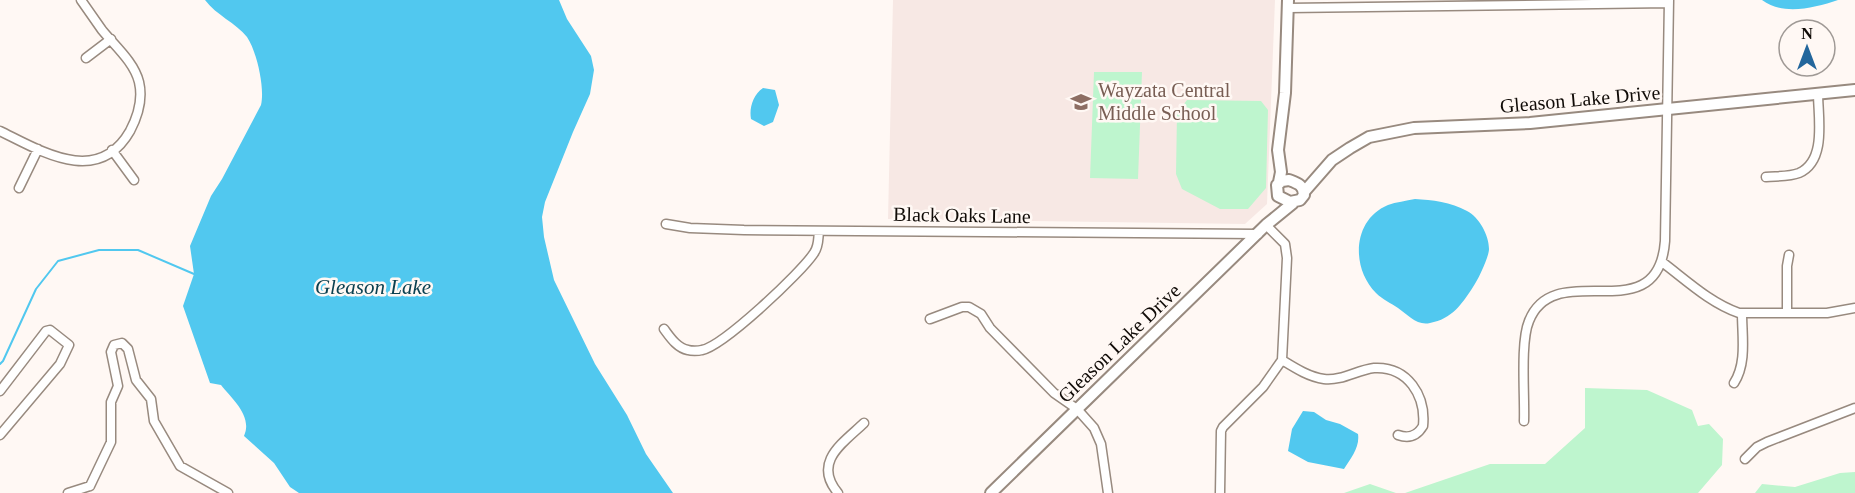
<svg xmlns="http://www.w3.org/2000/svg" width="1855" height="493" font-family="'Times New Roman',serif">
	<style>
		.education { fill: #f7e8e4 }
		.green { fill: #bef5ce }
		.water { fill: #51c8ef }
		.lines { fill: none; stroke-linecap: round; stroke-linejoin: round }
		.stream { stroke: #51c8ef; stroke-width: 2 }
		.minor-casing { stroke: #988a7f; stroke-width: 11 }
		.major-casing { stroke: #988a7f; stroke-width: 14 }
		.minor { stroke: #fff; stroke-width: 8 }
		.major { stroke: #fff; stroke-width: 10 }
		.labels { text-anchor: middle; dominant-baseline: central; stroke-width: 5; stroke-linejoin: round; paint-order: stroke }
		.education-label { font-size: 20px; fill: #785e54; stroke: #fff8f4; text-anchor: start }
		.street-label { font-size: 20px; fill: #100b07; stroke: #fff8f4 }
		.water-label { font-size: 21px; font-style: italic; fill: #0b4050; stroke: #fff8f4 }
	</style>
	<rect width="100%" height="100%" fill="#fff8f4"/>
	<!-- education -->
	<path class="education" d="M893,0H1275L1267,204L1245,224L888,219Z"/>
	<!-- green -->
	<path class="green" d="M1094,72H1142L1138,179L1090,178Z
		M1187,100L1261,101L1268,110L1266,188L1248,209H1220L1182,189L1176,174L1177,113Z
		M1585,388L1647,390L1692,410L1698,426L1709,424L1723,439L1722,465L1698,493H1405L1490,464H1545L1585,428Z
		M1855,472V493H1755L1762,484L1795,487L1840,473Z
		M1370,484L1396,493H1343H1344Z"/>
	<!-- water -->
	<path class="water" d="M205,0H559L567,19L591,56L594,70L590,94L573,132L545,202L542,217L544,237L554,280L595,364L627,415L646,454L673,493H299L290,487L274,463L244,436C253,416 232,399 221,385L210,383L183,306L194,274L190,246L211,196L222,179L261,105C265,88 257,52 247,37C236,23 216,15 205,0Z
		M1762,0H1838C1814,8 1783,16 1762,0Z
		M763,88L775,90L779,105L773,122L764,126L751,119C749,108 753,95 763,88Z
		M1415,199C1432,200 1451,202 1467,211C1479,217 1489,235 1489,249C1489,257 1478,280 1473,287C1462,304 1452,319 1430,323C1417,326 1408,315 1398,308C1391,303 1383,300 1376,293C1351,268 1352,220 1388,205C1396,202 1406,201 1415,199Z
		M1303,411L1314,412L1326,420L1340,424L1358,434C1360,447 1351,458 1344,469L1308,462L1288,451L1292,429Z"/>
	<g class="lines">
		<!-- stream -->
		<path class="stream" d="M0,364L3,361L36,289L58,261L99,250H138L194,274"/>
		<!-- minor casing -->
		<g class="minor-casing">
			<path id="minor" d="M1288,8L1669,3
				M86,58L111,39
				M0,131C41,151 98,187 130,131C138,116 143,99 139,82C134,62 115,46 102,30C95,20 88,10 81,0
				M112,150L134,180
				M1766,177C1776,176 1789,177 1799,173C1827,161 1818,117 1818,93
				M19,188L38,149
				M666,224L690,228L744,230L1258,234
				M1662,262C1686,280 1710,303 1739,313H1827L1855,308
				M1787,313V266L1789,255
				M930,319L962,307H969L981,314L990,328L1054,393L1077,409L1094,428L1101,444L1108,493
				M664,329C670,337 677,348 688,350C691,351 698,351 702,350C723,346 801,273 814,253C819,246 818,239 819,231
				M1282,360C1295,368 1309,377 1324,379C1342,381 1357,370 1374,368C1408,366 1426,396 1423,426C1417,436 1409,439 1398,435
				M1734,383C1747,363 1742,336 1742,313
				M0,391L46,331L50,330L69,345L60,364L0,435
				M1524,421C1525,397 1520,342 1529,321C1555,255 1658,334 1665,241L1669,0
				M1745,459L1757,447L1767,442L1855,408
				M90,486L111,442V402L118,386L111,352L114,345L122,343L128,349L136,380L151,399L154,421L180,466L228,493
				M68,493L90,486
				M838,493C812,462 843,443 864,423
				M1220,493L1221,431L1223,427L1263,387L1282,360L1287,258L1285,244L1266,225"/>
		</g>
		<!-- major casing -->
		<g class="major-casing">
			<path id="major" d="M1289,180C1297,183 1304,185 1304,195L1300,200L1290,202L1278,196L1277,185L1282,181Z
				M1279,182L1281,172L1278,150L1285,93L1288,0
				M1304,192L1332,160L1350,148L1369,137L1414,128L1530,123L1855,90
				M991,493L1266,225L1293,203"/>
		</g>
		<!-- minor -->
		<use href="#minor" class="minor"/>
		<!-- major -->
		<use href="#major" class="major"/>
	</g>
	<!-- icons -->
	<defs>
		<g id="school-bare" transform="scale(1.62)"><path d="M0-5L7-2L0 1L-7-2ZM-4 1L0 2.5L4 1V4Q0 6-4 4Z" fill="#8d6e63" stroke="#fff8f4" stroke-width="2.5" paint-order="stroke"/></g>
	</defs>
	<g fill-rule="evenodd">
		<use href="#school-bare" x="1081" y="102"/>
	</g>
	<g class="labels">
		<!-- education labels -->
		<g class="education-label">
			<text x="1098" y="90">Wayzata Central<tspan x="1098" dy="23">Middle School</tspan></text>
		</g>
		<!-- street labels -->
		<g class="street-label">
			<text transform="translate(1580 99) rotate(-5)">Gleason Lake Drive</text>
			<text transform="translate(962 215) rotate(1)">Black Oaks Lane</text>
			<text transform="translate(1119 343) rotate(-44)">Gleason Lake Drive</text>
		</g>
		<!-- water labels -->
		<g class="water-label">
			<text x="373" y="287">Gleason Lake</text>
		</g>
	</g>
	<!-- north arrow -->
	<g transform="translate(1807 48)"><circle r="28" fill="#fff8f4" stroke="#9f9995" stroke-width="1.5"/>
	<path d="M0-4.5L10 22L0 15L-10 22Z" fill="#23669c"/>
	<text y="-9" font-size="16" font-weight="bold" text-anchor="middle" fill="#100b07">N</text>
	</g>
</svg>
